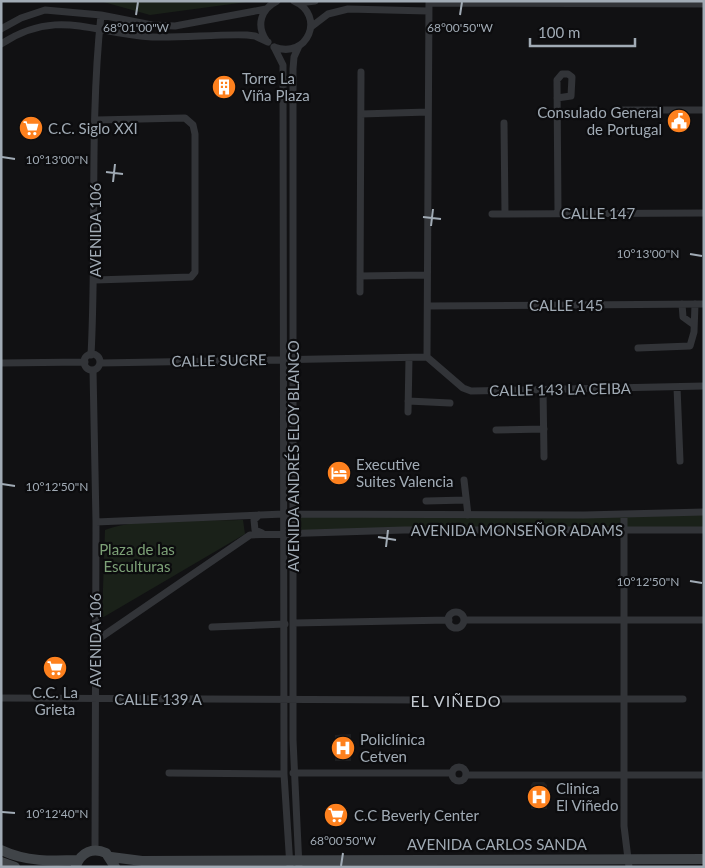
<svg xmlns="http://www.w3.org/2000/svg" width="705" height="868" font-family="Lato,sans-serif">
	<style>
		.built { fill: #1d1e20 }
		.green { fill: #1a2119 }
		.lines { fill: none; stroke-linecap: round; stroke-linejoin: round }
		.street { stroke: #323438; stroke-width: 7 }
		.secondary { stroke: #404448; stroke-width: 10 }
		.ticks { fill: none; stroke: #a1abb5; stroke-width: 2 }
		.labels { text-anchor: middle; dominant-baseline: central; stroke-width: 4.5; stroke-linejoin: round; paint-order: stroke }
		.poi-label { font-size: 15px; fill: #a1abb5; stroke: #0c0c0e; text-anchor: start }
		.street-label { font-size: 15px; fill: #a1abb5; stroke: #0c0c0e }
		.park-label { font-size: 15px; fill: #7da177; stroke: #0c0c0e }
		.neighbourhood-label { font-size: 16px; letter-spacing: 1px; fill: #c3c9d0; stroke: #0c0c0e }
		.ticks-label { font-size: 12px; text-anchor: middle; fill: #a1abb5; stroke: #0c0c0e; stroke-width: 4.5; stroke-linejoin: round; paint-order: stroke }
	</style>
	<rect width="100%" height="100%" fill="#111113"/>
	<!-- built -->
	<path class="built" d="M351,734V761H335V735Z
		M533,782H544L547,785V809H531V785Z"/>
	<!-- green -->
	<path class="green" d="M100,1H254L150,15Z
		M704,513V530L292,532V514Z
		M243,520L245,534L102,618L105,530C137,517 206,521 243,520Z"/>
	<g class="lines">
		<!-- street -->
		<path class="street" d="M299,3L315,1
			M429,3L704,4
			M311,27L328,14L348,9L428,11
			M1,29L21,18L45,10L101,15L152,25L175,26L266,9
			M266,40C256,25 261,9 277,1
			M1,44C58,7 93,34 152,37C184,38 215,34 247,35L255,36L268,42
			M274,47L283,65L284,774L290,867
			M274,47C308,60 326,15 294,1
			M557,98L571,96L572,77L568,74H562L557,80L558,213
			M623,110H704
			M361,114L428,112
			M504,123L505,214
			M492,214L704,213
			M360,276L427,275
			M95,280L191,277L195,272V134L193,125L185,118L96,120
			M360,292L361,72
			M682,304L683,317L694,325
			M428,306L704,304
			M638,348L690,346L694,332L695,304
			M84 362a8 8 0 1 1 16 0a8 8 0 1 1-16 0Z
			M91,355C97,242 89,127 101,15
			M427,357L429,1
			M427,357L463,388L471,391L704,386
			M1,363L85,362
			M100,363L427,357
			M93,370L96,522L95,850
			M677,387L680,461
			M543,389L544,457
			M408,401L450,403
			M408,412L409,358
			M496,430L544,429
			M464,480L468,515
			M426,501L466,500
			M624,514V826L629,867
			M259,515L254,520L255,530L262,533
			M96,522L284,514L584,515L704,512
			M448 620a8 8 0 1 1 16 0a8 8 0 1 1-16 0Z
			M464,620H704
			M293,623L449,620
			M212,627L285,624
			M94,642L250,535L404,530H704
			M1,698L420,700
			M490,699H683
			M452 774a7 7 0 1 1 14 0a7 7 0 1 1-14 0Z
			M169,773L284,774
			M293,773H452
			M466,775H704
			M299,867L293,740V69L294,57L299,46"/>
		<!-- secondary -->
		<path class="secondary" d="M1,850C26,862 52,861 78,860
			M111,857L142,861L704,859
			M1,862L15,867
			M76,866C81,852 93,847 106,853L115,867"/>
	</g>
	<!-- ticks -->
	<path class="ticks" d="M136,15L138,2M460,15L462,2M2,157L15,159M106,172L123,174M113,182L115,164M423,217L441,219M431,226L433,209M690,254L702,256M2,484L15,486M378,537L396,540M386,547L388,530M690,581L702,583M2,812L15,813M341,866L343,853"/>
	<!-- icons -->
	<defs>
		<g id="building-disc" transform="scale(1.25)"><circle r="9.5" fill="#fe811e" stroke="#0c0c0e"/><path d="M-4-6H4V6H1V3H-1V6H-4ZM-2.5-4.3h1.7v1.8h-1.7ZM.8-4.3h1.7v1.8H.8ZM-2.5-1h1.7V.8h-1.7ZM.8-1h1.7V.8H.8Z" fill="#fff"/></g>
		<g id="civic-disc" transform="scale(1.25)"><circle r="9.5" fill="#fe811e" stroke="#0c0c0e"/><path d="M-.6-6.5H3V-4.5H.6V-3L4-1V1h2V6H-6V1h2V-1L-.6-3ZM-1.2 2.5V6h2.4V2.5Z" fill="#fff"/></g>
		<g id="supermarket-disc" transform="scale(1.25)"><circle r="9.5" fill="#fe811e" stroke="#0c0c0e"/><path d="M-6-5.5h2.5l.6 2H6L4.5 2H-2.5L-4.4-4H-6ZM-1.5 3.2a1.3 1.3 0 1 0 .1 0ZM3 3.2a1.3 1.3 0 1 0 .1 0Z" fill="#fff"/></g>
		<g id="hotel-disc" transform="scale(1.25)"><circle r="9.5" fill="#fe811e" stroke="#0c0c0e"/><path d="M-6-4.5h1.5V1H6V5H4.5V3h-9V5H-6ZM-4 0a1.8 1.8 0 1 1 3.6 0ZM.5 0V-2.5h3Q6-2.5 6 0Z" fill="#fff"/></g>
		<g id="hospital-disc" transform="scale(1.25)"><circle r="9.5" fill="#fe811e" stroke="#0c0c0e"/><path d="M-5-5h3v3.5h4V-5h3V5h-3V1.5h-4V5h-3Z" fill="#fff"/></g>
	</defs>
	<g fill-rule="evenodd">
		<use href="#building-disc" x="224" y="87"/>
		<use href="#civic-disc" x="679" y="121"/>
		<use href="#supermarket-disc" x="31" y="128"/>
		<use href="#hotel-disc" x="339" y="473"/>
		<use href="#supermarket-disc" x="55" y="668"/>
		<use href="#hospital-disc" x="343" y="748"/>
		<use href="#hospital-disc" x="539" y="797"/>
		<use href="#supermarket-disc" x="336" y="815"/>
	</g>
	<g class="labels">
		<!-- poi labels -->
		<g class="poi-label">
			<text x="242" y="78">Torre La<tspan x="242" dy="17">Viña Plaza</tspan></text>
			<text x="662" y="112" text-anchor="end">Consulado General<tspan x="662" dy="17">de Portugal</tspan></text>
			<text x="48" y="128">C.C. Siglo XXI</text>
			<text x="356" y="464">Executive<tspan x="356" dy="17">Suites Valencia</tspan></text>
			<text x="55" y="692" text-anchor="middle">C.C. La<tspan x="55" dy="17">Grieta</tspan></text>
			<text x="360" y="739">Policlínica<tspan x="360" dy="17">Cetven</tspan></text>
			<text x="556" y="788">Clinica<tspan x="556" dy="17">El Viñedo</tspan></text>
			<text x="354" y="815">C.C Beverly Center</text>
		</g>
		<!-- street labels -->
		<g class="street-label">
			<text x="598" y="213">CALLE 147</text>
			<text transform="translate(95 230) rotate(-90)">AVENIDA 106</text>
			<text x="566" y="305">CALLE 145</text>
			<text transform="translate(219 360) rotate(-1)">CALLE SUCRE</text>
			<text transform="translate(560 389) rotate(-1)">CALLE 143 LA CEIBA</text>
			<text transform="translate(293 456) rotate(-90)">AVENIDA ANDRÉS ELOY BLANCO</text>
			<text x="517" y="530">AVENIDA MONSEÑOR ADAMS</text>
			<text transform="translate(95 640) rotate(-90)">AVENIDA 106</text>
			<text x="158" y="699">CALLE 139 A</text>
			<text x="497" y="844">AVENIDA CARLOS SANDA</text>
		</g>
		<!-- park labels -->
		<g class="park-label">
			<text x="137" y="549">Plaza de las<tspan x="137" dy="17">Esculturas</tspan></text>
		</g>
		<!-- neighbourhood labels -->
		<g class="neighbourhood-label">
			<text x="456" y="700">EL VIÑEDO</text>
		</g>
	</g>
	<g class="ticks-label">
		<text x="136" y="32">68°01'00"W</text>
		<text x="460" y="32">68°00'50"W</text>
		<text x="57" y="164">10°13'00"N</text>
		<text x="648" y="258">10°13'00"N</text>
		<text x="57" y="491">10°12'50"N</text>
		<text x="648" y="586">10°12'50"N</text>
		<text x="57" y="818">10°12'40"N</text>
		<text x="343" y="845">68°00'50"W</text>
	</g>
	<!-- border -->
	<rect width="705" height="868" fill="none" stroke="#a1abb5" stroke-width="5"/>
	<!-- scale -->
	<path d="M530 38v8h105v-8" fill="none" stroke="#a1abb5" stroke-width="2.5"/>
	<text x="538" y="38" font-size="15" fill="#a1abb5" stroke="#0c0c0e" stroke-width="4" paint-order="stroke">100 m</text>
</svg>
